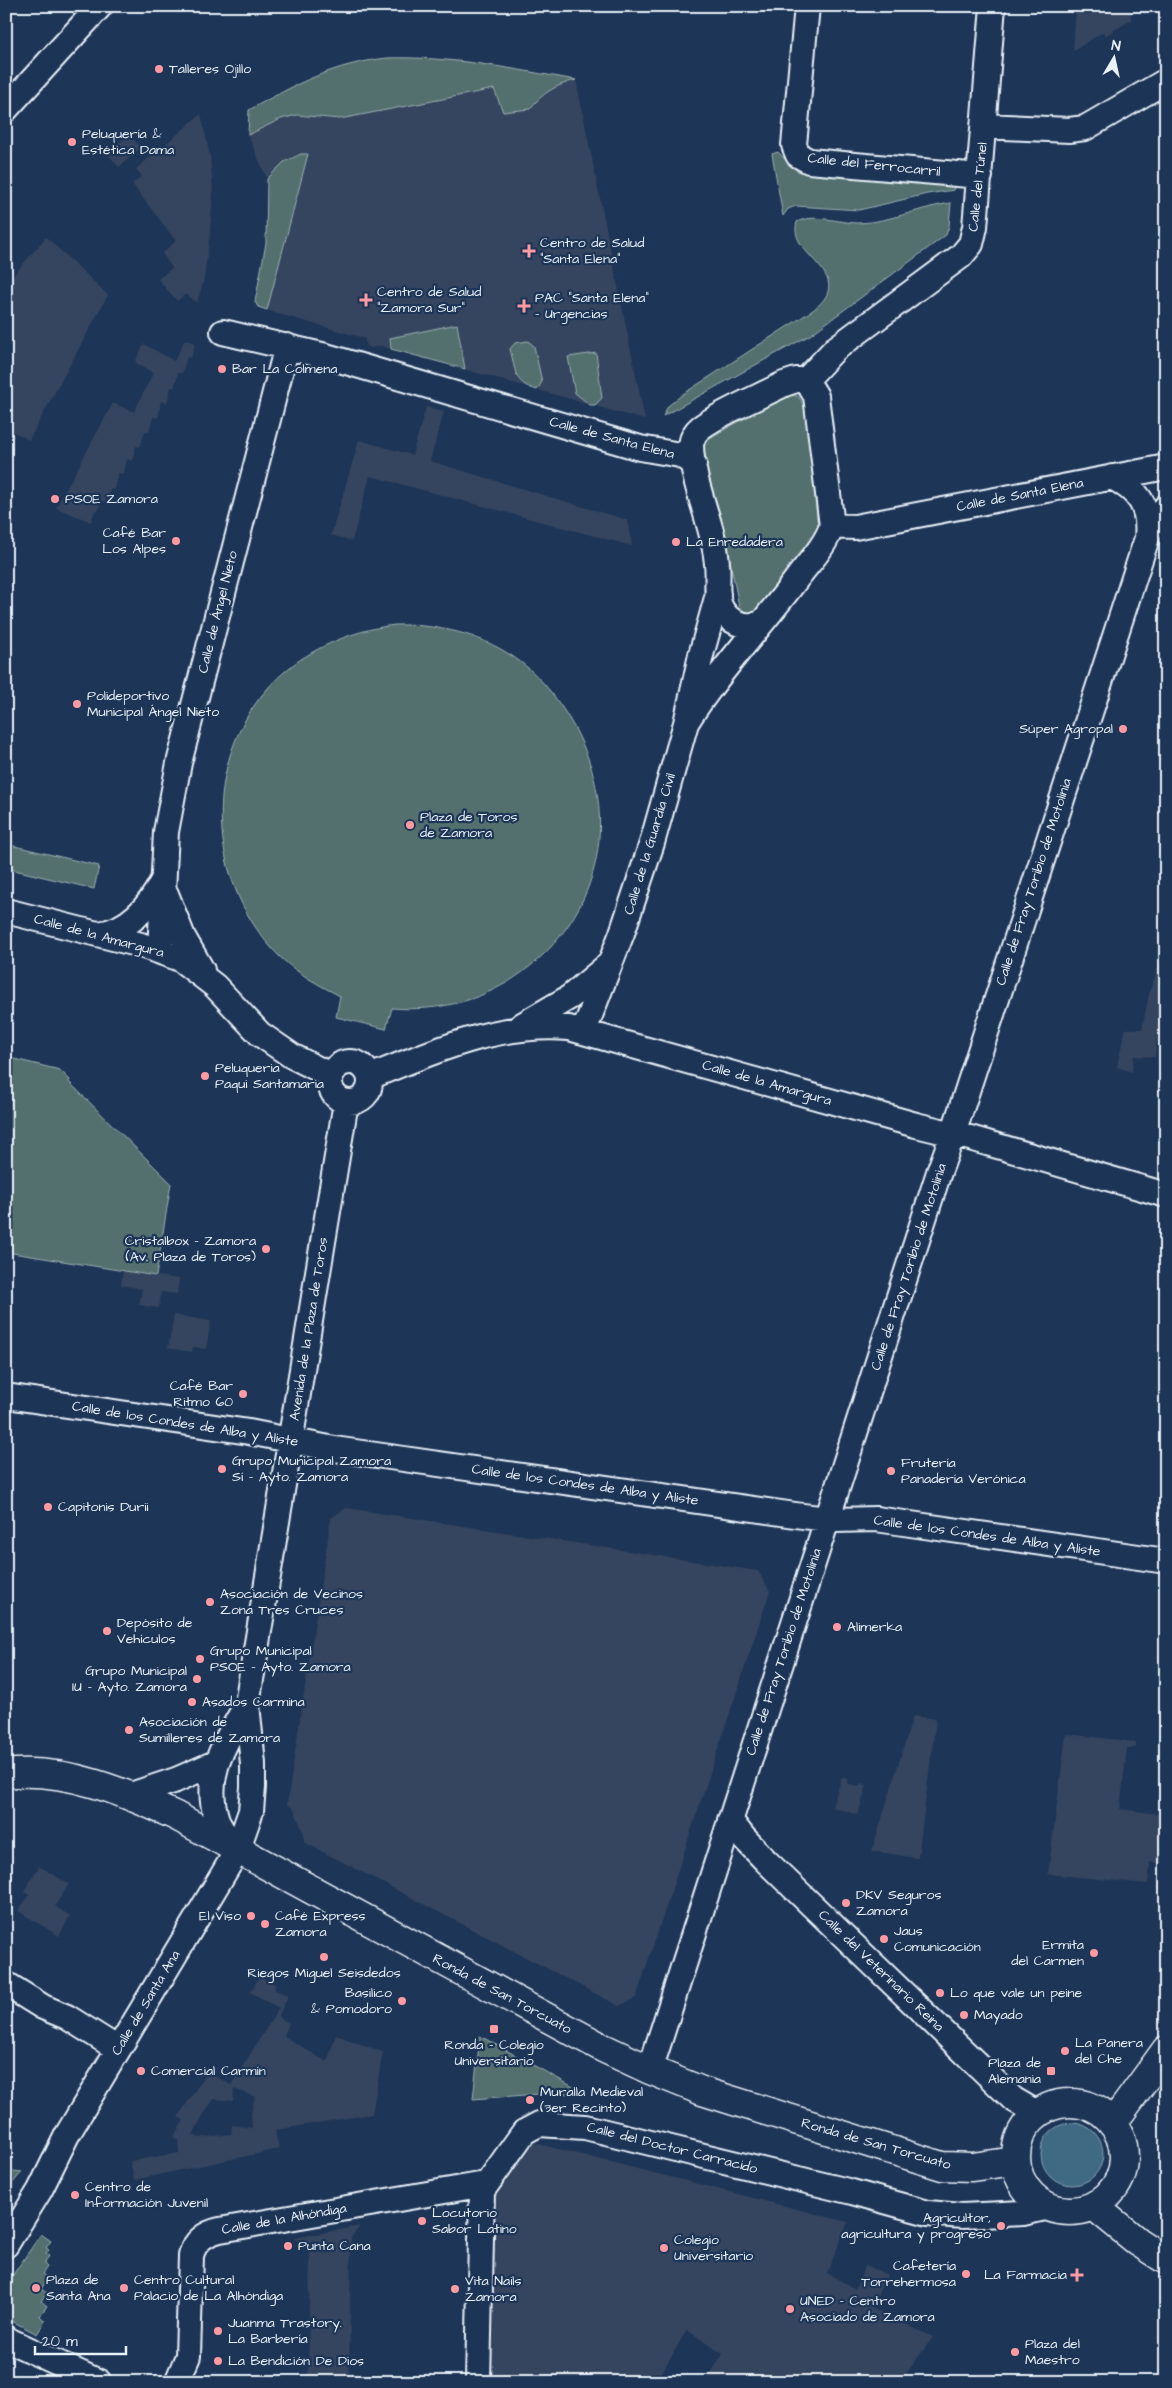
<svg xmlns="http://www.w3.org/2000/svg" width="1172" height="2388" font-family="'Architects Daughter',sans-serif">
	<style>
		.built { fill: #34455f; fill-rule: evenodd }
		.green { fill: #526f6e; stroke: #9db0b3 }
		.water { fill: #3f6b83; stroke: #83a1b2 }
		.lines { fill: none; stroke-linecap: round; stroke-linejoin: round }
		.minor-casing { stroke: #e8f1f8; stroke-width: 28 }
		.tertiary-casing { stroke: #e8f1f8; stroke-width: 31 }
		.secondary-casing { stroke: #e8f1f8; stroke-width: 31 }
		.minor { stroke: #1d3557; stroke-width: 24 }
		.tertiary { stroke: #1d3557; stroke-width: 28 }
		.secondary { stroke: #1d3557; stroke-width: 28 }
		.poi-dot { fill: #ff9aa2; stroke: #1d3557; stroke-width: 2 }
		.labels { text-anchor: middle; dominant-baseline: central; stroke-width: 4.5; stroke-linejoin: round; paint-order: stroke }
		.poi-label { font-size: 14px; fill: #e8f1f8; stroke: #1d3557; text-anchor: start }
		.street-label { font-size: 14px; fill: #e8f1f8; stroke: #1d3557 }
	</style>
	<rect width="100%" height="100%" fill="#1d3557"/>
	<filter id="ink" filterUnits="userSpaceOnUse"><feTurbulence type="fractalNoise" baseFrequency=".02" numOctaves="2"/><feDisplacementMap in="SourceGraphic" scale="10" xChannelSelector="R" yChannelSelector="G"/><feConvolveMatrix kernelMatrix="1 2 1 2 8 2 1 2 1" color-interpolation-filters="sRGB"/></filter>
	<g filter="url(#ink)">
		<!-- built -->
		<path class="built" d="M1076,6H1131V20L1105,36L1103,32L1073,51Z
			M387,58H427L467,61L576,80L645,420L381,346L371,348L367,346L364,338L275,313L255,304L265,251L267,222V179L248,135L249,110L294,85L325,72L354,63Z
			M201,114L210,156L213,190L210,233L204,279L197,303L186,294L177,301L158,279L172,268L162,253L176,241L132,184L142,176L136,169Z
			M129,134L141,148L119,167L107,153Z
			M46,237L108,295L29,440L6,428V284Z
			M185,340L195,343L191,358L187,357L182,373H178L174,388L171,387L167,403L161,401L158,418L153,417L149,432L145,431L140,447L136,446L132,461L127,459L124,474L118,473L114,490L110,489L106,502L101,501L98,511L95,510L91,522L56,508L113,403L134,412L153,373L135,362L144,344L174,361Z
			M426,407L444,412L430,461L627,520L632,546L370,476L352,541L331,535L359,440L412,455Z
			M1166,948V1035L1157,1034L1155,1057L1134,1056L1132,1072L1117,1067L1125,1029H1142L1150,989Z
			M123,1271L179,1279L177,1294L161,1292L159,1308L139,1305L142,1289L121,1285Z
			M174,1315L211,1321L206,1349L193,1347L192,1352L168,1348Z
			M346,1508L758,1571L770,1591L636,1998L619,2006L304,1842V1834L294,1809L287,1804L331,1518Z
			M913,1716L936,1719L918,1858L872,1851Z
			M1066,1734L1136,1742V1748H1127L1120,1809L1166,1815V1864L1150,1862L1148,1884L1048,1874Z
			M842,1777L848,1779L847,1783L859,1787L860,1783L867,1785L858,1815L832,1807Z
			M39,1866L69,1884L55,1906L70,1916L59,1936L18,1911L29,1895L24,1892Z
			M260,1977L276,1985L274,1989L288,1996L278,2017L289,2023L284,2036L327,2062L336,2035L383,2052L372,2114L275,2130L279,2149L134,2180L130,2161L179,2153L178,2139L173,2138L184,2120L178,2117L207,2072L231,2085L279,2008L250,1992ZM234,2089L255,2097L251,2113L252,2128L232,2125L231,2134L199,2138L193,2135L202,2117L214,2099L233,2101Z
			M527,2141L848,2222L827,2273L855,2289L866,2265L887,2275L871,2308L933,2337L900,2382H705L723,2354L687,2330L656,2382H490L491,2199Z
			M360,2226L351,2238L349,2382H308L310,2251L294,2238Z"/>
		<!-- green -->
		<path class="green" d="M387,58C451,56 513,69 576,80C556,85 542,93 530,109L503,112L494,89L340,119L297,115L281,119L248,135L249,110C296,84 333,64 387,58Z
			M778,152L797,171L954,185V190L927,194L859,210L796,206L788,209L783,216L772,154Z
			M301,154H308L267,310L258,307L255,302L266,243L267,179L284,162Z
			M951,203L949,226L946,235L810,335L663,416L668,406L683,394L813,310C860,274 786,256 797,222C813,213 840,223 857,223C887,223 921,207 951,203Z
			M457,324L465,369L391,349L390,338Z
			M528,341L534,346L542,382L537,390C513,383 516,371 510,349L515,343Z
			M596,353L602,398L595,405H590L575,393L568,357Z
			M785,395L798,396L805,407L818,527L812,541L755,612L748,615L739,606L728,551L702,454L703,442Z
			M395,625C432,624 472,632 504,651C529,665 548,686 563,709C622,796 610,907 524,971C486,1000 439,1012 392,1008L386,1029L336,1017L340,996C319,985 298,974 280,957C199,877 200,735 294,664C323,643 360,629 395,625Z
			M6,844L99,866L94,889L6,868Z
			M6,1057L60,1070L70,1080L69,1082L171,1183L156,1276L6,1252Z
			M480,2036L575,2088V2094L552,2093L473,2099Z
			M6,2170L22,2172L6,2191Z
			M41,2234L51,2241L46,2248L49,2250L46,2254L49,2256L44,2264L47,2267L42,2274L48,2278L41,2289L47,2293L41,2301L47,2306L40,2316L45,2321L37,2334L6,2318V2285Z"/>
		<!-- water -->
		<path class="water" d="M1041 2154a31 31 0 1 1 62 0a31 31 0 1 1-62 0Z"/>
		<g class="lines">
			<!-- minor casing -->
			<g class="minor-casing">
				<path id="minor" d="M807,6L794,145L798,155L809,161L980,176
					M6,109L100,6
					M984,126L1069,130L1085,128L1166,81
					M223,332L326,356L640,448L680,455L694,464
					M806,380L835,349L961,256L971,244L975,227L993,6
					M832,526L855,527L1166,467
					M1147,538L1154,523L1166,507
					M686,723C693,711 702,699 710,688C738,650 770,615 798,577C810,561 825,546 832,526L816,396L806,380H796L784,384C761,396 719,413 700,428C695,432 692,438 691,445C692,486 714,524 717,564C719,577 715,594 720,606C728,623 745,629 761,623
					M166,894L183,937L202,970
					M6,911L141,945L180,959L215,986L260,1034L292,1056L330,1075
					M98,934C128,931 150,906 163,880
					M160,951L166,832L179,763L287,346
					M522,1025L570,997L607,966
					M584,1031L622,933L652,843L686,723L701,655L718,594
					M330 1082a20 20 0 1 1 40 0a20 20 0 1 1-40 0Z
					M370,1077C433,1051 499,1022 569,1028L916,1125L970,1138L1166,1195
					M6,1396L249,1432L334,1449L795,1515L835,1520L876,1519L1166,1561
					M131,1795L176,1780L215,1763
					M730,1820L744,1838L766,1861L1013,2099L1030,2109L1041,2111
					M236,1849C230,1840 220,1830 217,1820C202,1774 226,1742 247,1704
					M6,1984L43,2007L67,2017L118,2049
					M650,2070L939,1172L953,1134L1147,538C1150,506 1139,491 1112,477
					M6,2245L40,2190L67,2135L237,1851L251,1811L253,1787V1764L247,1704L346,1102
					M6,2339L99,2382
					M177,2382L188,2356L191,2256C194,2241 206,2233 220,2230L485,2184
					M478,2382L482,2191L524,2132L539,2124L585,2127L852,2192L928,2213L962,2216L1023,2213L1049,2207"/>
			</g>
			<!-- tertiary casing -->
			<g class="tertiary-casing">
				<path id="tertiary" d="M1113,2123L1166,2050"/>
			</g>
			<!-- secondary casing -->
			<g class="secondary-casing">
				<path id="secondary" d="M6,1774C65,1767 124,1792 176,1816L603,2048L650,2070L702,2091L942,2166L972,2167L1015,2161
					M1016 2157a54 54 0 1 1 108 0a54 54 0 1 1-108 0Z
					M1095,2207L1138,2242L1166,2260"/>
			</g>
			<!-- minor -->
			<use href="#minor" class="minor"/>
			<!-- tertiary -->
			<use href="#tertiary" class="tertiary"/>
			<!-- secondary -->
			<use href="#secondary" class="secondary"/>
		</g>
	</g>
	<!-- markers -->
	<g class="poi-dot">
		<circle cx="159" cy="69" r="5"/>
		<circle cx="72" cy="142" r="5"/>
		<path d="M526.5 243.5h5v5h5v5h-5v5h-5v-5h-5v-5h5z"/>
		<path d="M363.5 292.5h5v5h5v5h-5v5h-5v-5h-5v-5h5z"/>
		<path d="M521.5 298.5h5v5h5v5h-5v5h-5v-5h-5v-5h5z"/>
		<circle cx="222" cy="369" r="5"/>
		<circle cx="55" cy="499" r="5"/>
		<circle cx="176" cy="541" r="5"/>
		<circle cx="676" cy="542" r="5"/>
		<circle cx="77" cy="704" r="5"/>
		<circle cx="1123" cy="729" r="5"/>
		<circle cx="410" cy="825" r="5"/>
		<circle cx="205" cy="1076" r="5"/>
		<circle cx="266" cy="1249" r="5"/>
		<circle cx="243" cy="1394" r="5"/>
		<circle cx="222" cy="1469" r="5"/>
		<circle cx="891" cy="1471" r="5"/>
		<circle cx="48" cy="1507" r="5"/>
		<circle cx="210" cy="1602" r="5"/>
		<circle cx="837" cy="1627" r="5"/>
		<circle cx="107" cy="1631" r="5"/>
		<circle cx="200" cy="1659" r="5"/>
		<circle cx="197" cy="1679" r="5"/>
		<circle cx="192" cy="1702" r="5"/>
		<circle cx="129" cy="1730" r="5"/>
		<circle cx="846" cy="1903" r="5"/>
		<circle cx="251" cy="1916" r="5"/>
		<circle cx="265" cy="1924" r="5"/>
		<circle cx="884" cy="1939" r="5"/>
		<circle cx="1094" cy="1953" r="5"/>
		<circle cx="324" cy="1957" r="5"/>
		<circle cx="940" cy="1993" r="5"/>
		<circle cx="402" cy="2001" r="5"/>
		<circle cx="964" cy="2015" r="5"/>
		<rect x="489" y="2024" width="10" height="10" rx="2.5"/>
		<circle cx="1065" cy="2051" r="5"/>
		<circle cx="141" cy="2071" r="5"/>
		<rect x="1046" y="2066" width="10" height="10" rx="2.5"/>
		<circle cx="530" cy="2100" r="5"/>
		<circle cx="75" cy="2195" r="5"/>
		<circle cx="422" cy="2221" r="5"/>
		<circle cx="1001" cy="2226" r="5"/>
		<circle cx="288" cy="2246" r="5"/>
		<circle cx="664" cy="2248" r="5"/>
		<circle cx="966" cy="2274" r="5"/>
		<path d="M1074.5 2267.5h5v5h5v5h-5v5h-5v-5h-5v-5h5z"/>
		<circle cx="36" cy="2288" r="5"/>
		<circle cx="124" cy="2288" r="5"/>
		<circle cx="455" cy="2289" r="5"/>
		<circle cx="790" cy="2309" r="5"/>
		<circle cx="218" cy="2331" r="5"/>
		<circle cx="1015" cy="2352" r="5"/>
		<circle cx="218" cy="2361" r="5"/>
	</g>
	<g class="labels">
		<!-- poi labels -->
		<g class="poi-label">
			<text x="169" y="69">Talleres Ojillo</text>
			<text x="82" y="134">Peluquería &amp;<tspan x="82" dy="16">Estética Dama</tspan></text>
			<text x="540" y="243">Centro de Salud<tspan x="540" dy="16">"Santa Elena"</tspan></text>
			<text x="377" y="292">Centro de Salud<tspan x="377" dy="16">"Zamora Sur"</tspan></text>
			<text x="535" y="298">PAC "Santa Elena"<tspan x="535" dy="16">- Urgencias</tspan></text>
			<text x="232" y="369">Bar La Colmena</text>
			<text x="65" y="499">PSOE Zamora</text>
			<text x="166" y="533" text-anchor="end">Café Bar<tspan x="166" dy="16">Los Alpes</tspan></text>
			<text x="686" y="542">La Enredadera</text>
			<text x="87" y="696">Polideportivo<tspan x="87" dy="16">Municipal Ángel Nieto</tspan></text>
			<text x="1113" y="729" text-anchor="end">Súper Agropal</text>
			<text x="420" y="817">Plaza de Toros<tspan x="420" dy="16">de Zamora</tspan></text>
			<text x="215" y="1068">Peluqueria<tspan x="215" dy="16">Paqui Santamaria</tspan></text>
			<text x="256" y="1241" text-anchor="end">Cristalbox - Zamora<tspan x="256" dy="16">(Av. Plaza de Toros)</tspan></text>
			<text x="233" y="1386" text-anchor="end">Café Bar<tspan x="233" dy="16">Ritmo 60</tspan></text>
			<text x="232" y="1461">Grupo Municipal Zamora<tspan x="232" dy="16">Sí - Ayto. Zamora</tspan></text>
			<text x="901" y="1463">Frutería<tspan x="901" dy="16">Panadería Verónica</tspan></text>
			<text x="58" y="1507">Capitonis Durii</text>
			<text x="220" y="1594">Asociación de Vecinos<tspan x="220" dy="16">Zona Tres Cruces</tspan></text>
			<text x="117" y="1623">Depósito de<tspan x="117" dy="16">Vehículos</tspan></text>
			<text x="847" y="1627">Alimerka</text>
			<text x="210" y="1651">Grupo Municipal<tspan x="210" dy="16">PSOE - Ayto. Zamora</tspan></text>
			<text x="187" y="1671" text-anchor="end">Grupo Municipal<tspan x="187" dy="16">IU - Ayto. Zamora</tspan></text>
			<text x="202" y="1702">Asados Carmina</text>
			<text x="139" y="1722">Asociación de<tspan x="139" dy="16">Sumilleres de Zamora</tspan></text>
			<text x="856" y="1895">DKV Seguros<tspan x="856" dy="16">Zamora</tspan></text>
			<text x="241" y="1916" text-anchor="end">El Viso</text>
			<text x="275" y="1916">Café Express<tspan x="275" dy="16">Zamora</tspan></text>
			<text x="894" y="1931">Jaus<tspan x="894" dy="16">Comunicación</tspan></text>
			<text x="1084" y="1945" text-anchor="end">Ermita<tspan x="1084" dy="16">del Carmen</tspan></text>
			<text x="324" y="1973" text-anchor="middle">Riegos Miguel Seisdedos</text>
			<text x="392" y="1993" text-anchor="end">Basilico<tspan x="392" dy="16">&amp; Pomodoro</tspan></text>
			<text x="950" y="1993">Lo que vale un peine</text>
			<text x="974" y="2015">Mayado</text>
			<text x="1075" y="2043">La Panera<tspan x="1075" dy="16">del Che</tspan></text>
			<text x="494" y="2045" text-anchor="middle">Ronda - Colegio<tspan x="494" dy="16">Universitario</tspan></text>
			<text x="1041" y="2063" text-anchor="end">Plaza de<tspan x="1041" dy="16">Alemania</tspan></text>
			<text x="151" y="2071">Comercial Carmín</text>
			<text x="540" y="2092">Muralla Medieval<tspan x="540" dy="16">(3er Recinto)</tspan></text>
			<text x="85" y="2187">Centro de<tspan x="85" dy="16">Información Juvenil</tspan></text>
			<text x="432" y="2213">Locutorio<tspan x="432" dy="16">Sabor Latino</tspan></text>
			<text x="991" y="2218" text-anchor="end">Agricultor,<tspan x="991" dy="16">agricultura y progreso</tspan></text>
			<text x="674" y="2240">Colegio<tspan x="674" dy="16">Universitario</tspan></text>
			<text x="298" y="2246">Punta Cana</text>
			<text x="956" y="2266" text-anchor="end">Cafetería<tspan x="956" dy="16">Torrehermosa</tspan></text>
			<text x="1067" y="2275" text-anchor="end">La Farmacia</text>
			<text x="46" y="2280">Plaza de<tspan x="46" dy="16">Santa Ana</tspan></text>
			<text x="134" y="2280">Centro Cultural<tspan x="134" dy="16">Palacio de La Alhóndiga</tspan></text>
			<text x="465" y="2281">Vita Nails<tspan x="465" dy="16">Zamora</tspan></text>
			<text x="800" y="2301">UNED - Centro<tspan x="800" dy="16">Asociado de Zamora</tspan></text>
			<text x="228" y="2323">Juanma Trastory.<tspan x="228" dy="16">La Barbería</tspan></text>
			<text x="1025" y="2344">Plaza del<tspan x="1025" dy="16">Maestro</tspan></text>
			<text x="228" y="2361">La Bendición De Dios</text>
		</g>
		<!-- street labels -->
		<g class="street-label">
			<text transform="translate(874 165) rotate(6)">Calle del Ferrocarril</text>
			<text transform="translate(978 187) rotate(-84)">Calle del Túnel</text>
			<text transform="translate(612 438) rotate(15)">Calle de Santa Elena</text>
			<text transform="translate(1020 495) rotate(-11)">Calle de Santa Elena</text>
			<text transform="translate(218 612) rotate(-76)">Calle de Ángel Nieto</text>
			<text transform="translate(650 844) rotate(-73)">Calle de la Guardia Civil</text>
			<text transform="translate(1034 882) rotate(-72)">Calle de Fray Toribio de Motolinia</text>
			<text transform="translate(99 936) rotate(15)">Calle de la Amargura</text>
			<text transform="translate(767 1083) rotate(16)">Calle de la Amargura</text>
			<text transform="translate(909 1267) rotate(-72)">Calle de Fray Toribio de Motolinia</text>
			<text transform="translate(309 1329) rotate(-81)">Avenida de la Plaza de Toros</text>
			<text transform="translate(185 1424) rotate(9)">Calle de los Condes de Alba y Aliste</text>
			<text transform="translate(585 1485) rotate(8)">Calle de los Condes de Alba y Aliste</text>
			<text transform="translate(987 1536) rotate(8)">Calle de los Condes de Alba y Aliste</text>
			<text transform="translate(784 1652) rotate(-72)">Calle de Fray Toribio de Motolinia</text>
			<text transform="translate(881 1971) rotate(44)">Calle del Veterinario Reina</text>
			<text transform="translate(502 1994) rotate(28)">Ronda de San Torcuato</text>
			<text transform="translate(146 2003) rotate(-59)">Calle de Santa Ana</text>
			<text transform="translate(876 2144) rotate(16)">Ronda de San Torcuato</text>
			<text transform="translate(672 2148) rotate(14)">Calle del Doctor Carracido</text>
			<text transform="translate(284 2219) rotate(-10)">Calle de la Alhóndiga</text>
		</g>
	</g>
	<!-- margin -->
	<rect width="1172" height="2388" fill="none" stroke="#1d3557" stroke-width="25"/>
	<rect x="12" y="12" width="1147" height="2363" fill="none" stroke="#e8f1f8" stroke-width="2" filter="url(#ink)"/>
	<!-- north arrow -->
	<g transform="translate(1114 58) rotate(9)" stroke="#1d3557" stroke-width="4" paint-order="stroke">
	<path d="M0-4L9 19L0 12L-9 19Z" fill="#e8f1f8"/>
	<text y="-8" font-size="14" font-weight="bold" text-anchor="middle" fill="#e8f1f8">N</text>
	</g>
	<!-- scale -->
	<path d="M35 2346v8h91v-8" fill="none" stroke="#e8f1f8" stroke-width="2.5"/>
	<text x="42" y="2346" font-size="15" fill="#e8f1f8" stroke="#1d3557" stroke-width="4" paint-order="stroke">20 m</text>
</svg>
